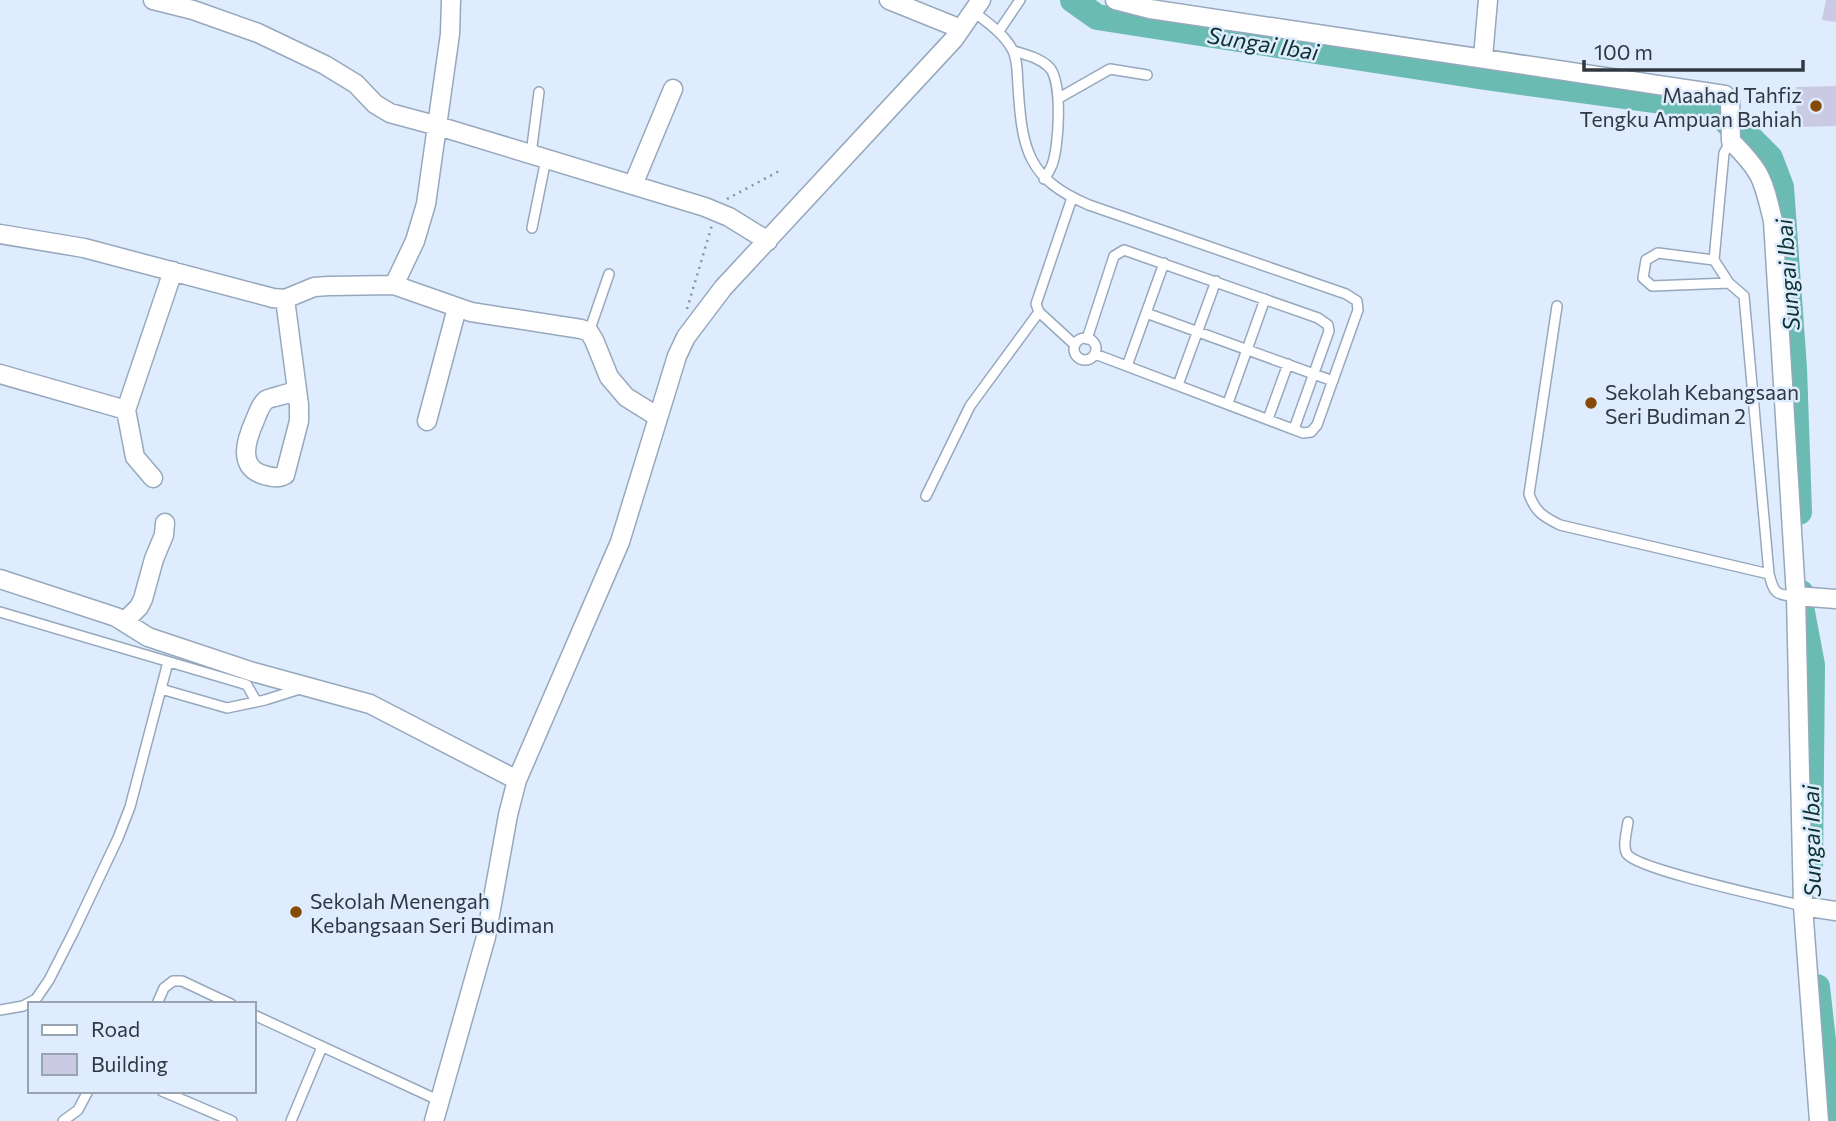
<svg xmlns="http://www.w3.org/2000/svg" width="1836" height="1121" font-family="Commissioner,sans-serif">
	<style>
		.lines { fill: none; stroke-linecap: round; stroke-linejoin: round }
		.river { stroke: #6abbb2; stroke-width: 26 }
		.building { fill: #cacae4 }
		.service-casing { stroke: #97a8bd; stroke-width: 12 }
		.minor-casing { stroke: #97a8bd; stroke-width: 21 }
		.path { stroke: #8893a0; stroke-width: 2.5; stroke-dasharray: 2 5; stroke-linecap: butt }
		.service { stroke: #fff; stroke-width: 9 }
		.minor { stroke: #fff; stroke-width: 18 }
		.poi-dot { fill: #864a06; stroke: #deecfe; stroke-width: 2.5 }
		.labels { text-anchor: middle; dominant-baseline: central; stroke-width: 5; stroke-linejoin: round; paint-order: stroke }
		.poi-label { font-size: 21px; fill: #313841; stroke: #deecfe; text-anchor: start }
		.water-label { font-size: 23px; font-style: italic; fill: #0b332f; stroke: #deecfe }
	</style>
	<rect width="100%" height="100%" fill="#deecfe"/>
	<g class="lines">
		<!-- river -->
		<path class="river" d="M1073,0L1097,17L1485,77L1714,108L1739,135L1751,139L1770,158L1781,187L1794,368L1799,512
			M1801,593L1802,612L1812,665L1810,868
			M1817,987L1832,1121"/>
	</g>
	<!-- building -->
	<path class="building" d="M1826,0H1836V22L1822,20Z
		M1836,86V126L1797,127L1796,87Z"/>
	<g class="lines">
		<!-- service casing -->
		<g class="service-casing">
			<path id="service" d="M974,12C988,23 1003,33 1012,49C1018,59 1017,75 1018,86C1022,149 1027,179 1089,205L1346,294L1357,301L1358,310L1317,425L1311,432L1303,433L1095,354
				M999,31L1020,0
				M1014,51C1026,55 1040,58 1049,67C1063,81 1059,147 1052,165C1050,170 1047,175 1044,179
				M1059,98L1110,69L1147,75
				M1731,141L1724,153L1714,260L1729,283L1744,296L1769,574C1774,593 1775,595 1796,596
				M531,154L539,92
				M1072,198L1036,304L1039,312L1075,345
				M532,228L546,159
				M1714,260L1658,253L1646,260L1643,278L1652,286L1729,283
				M1557,306L1529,494C1535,512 1544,517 1560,525L1769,574
				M1146,313L1333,381
				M589,332L609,274
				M1074 349a11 11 0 1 1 22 0a11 11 0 1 1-22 0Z
				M1087,339L1114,256L1124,250L1318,318L1328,325L1329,331L1294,429
				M1127,366L1164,263
				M1178,385L1216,281
				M1228,403L1265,299
				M1268,419L1288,364
				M926,496L970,406L1039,312
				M0,612L241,683L247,685L256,701
				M161,689L227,708L265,700L303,688
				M1628,822C1627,831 1622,846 1627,854C1638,870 1776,899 1803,906
				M157,1004L164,988L173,981H182L231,1004
				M0,1010L23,1006L36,999L49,980L74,931L118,838L130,807L168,662
				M254,1015L440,1101
				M162,1091L232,1121
				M63,1121L78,1110L88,1091
				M291,1121L322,1047"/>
		</g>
		<!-- minor casing -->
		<g class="minor-casing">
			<path id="minor" d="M153,0L193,10L258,33L325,65L356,84L375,104L390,113L438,126L705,207L729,217L768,241
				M889,0L961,29
				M1115,0L1150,9L1725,95L1730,101L1731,141C1762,172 1763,179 1773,221L1796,596L1836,599
				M1483,57L1488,0
				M633,185L673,89
				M0,234L84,248L273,298L285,299L314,287L329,286L394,285L471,312L581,329L589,332L594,340L609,377L626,397L658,417
				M394,285L415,241L426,204L450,34L451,0
				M285,299L299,405V421L285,475C278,479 272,477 264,475C236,467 247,438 255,420C258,413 260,405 266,400C270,397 288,395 296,390
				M0,374L126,410
				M427,421L457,308
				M153,478L135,457L126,410L173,271
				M0,579L116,617L148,637L253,672L370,704L517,780
				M1796,596L1803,906L1836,911
				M125,621L139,607L143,599L154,559L164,535L165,523
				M1803,906L1819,1121
				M434,1121L486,937L508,815L517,780L620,542L677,356L686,337L723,288L954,39L981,0"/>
		</g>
		<!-- path -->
		<path class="path" d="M727,199L781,170
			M687,309L712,225"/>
		<!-- service -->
		<use href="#service" class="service"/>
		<!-- minor -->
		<use href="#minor" class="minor"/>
	</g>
	<!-- markers -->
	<g class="poi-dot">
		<circle cx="1816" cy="106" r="7"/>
		<circle cx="1591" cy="403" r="7"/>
		<circle cx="296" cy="912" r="7"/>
	</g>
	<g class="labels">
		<!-- poi labels -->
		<g class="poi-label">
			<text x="1802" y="94" text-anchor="end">Maahad Tahfiz<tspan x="1802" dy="24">Tengku Ampuan Bahiah</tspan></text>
			<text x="1605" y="391">Sekolah Kebangsaan<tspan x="1605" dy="24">Seri Budiman 2</tspan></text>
			<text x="310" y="900">Sekolah Menengah<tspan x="310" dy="24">Kebangsaan Seri Budiman</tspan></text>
		</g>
		<!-- water labels -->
		<g class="water-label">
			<text transform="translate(1263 43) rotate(9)">Sungai Ibai</text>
			<text transform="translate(1787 275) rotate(-94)">Sungai Ibai</text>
			<text transform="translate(1811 841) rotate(-91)">Sungai Ibai</text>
		</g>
	</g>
	<!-- legend -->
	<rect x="28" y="1002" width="228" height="91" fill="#deecfe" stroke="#99a4b2" stroke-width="2"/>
	<rect x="42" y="1025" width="35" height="10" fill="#ffffff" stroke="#99a4b2" stroke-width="2"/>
	<text x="91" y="1037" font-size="21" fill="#313841">Road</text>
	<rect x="42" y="1054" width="35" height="21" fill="#cacae4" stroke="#99a4b2" stroke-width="2"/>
	<text x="91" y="1072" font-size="21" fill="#313841">Building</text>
	<!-- scale -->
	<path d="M1584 60v10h219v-10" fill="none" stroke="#313841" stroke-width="3.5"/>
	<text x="1594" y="60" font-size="21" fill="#313841" stroke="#deecfe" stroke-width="5" paint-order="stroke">100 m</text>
</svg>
